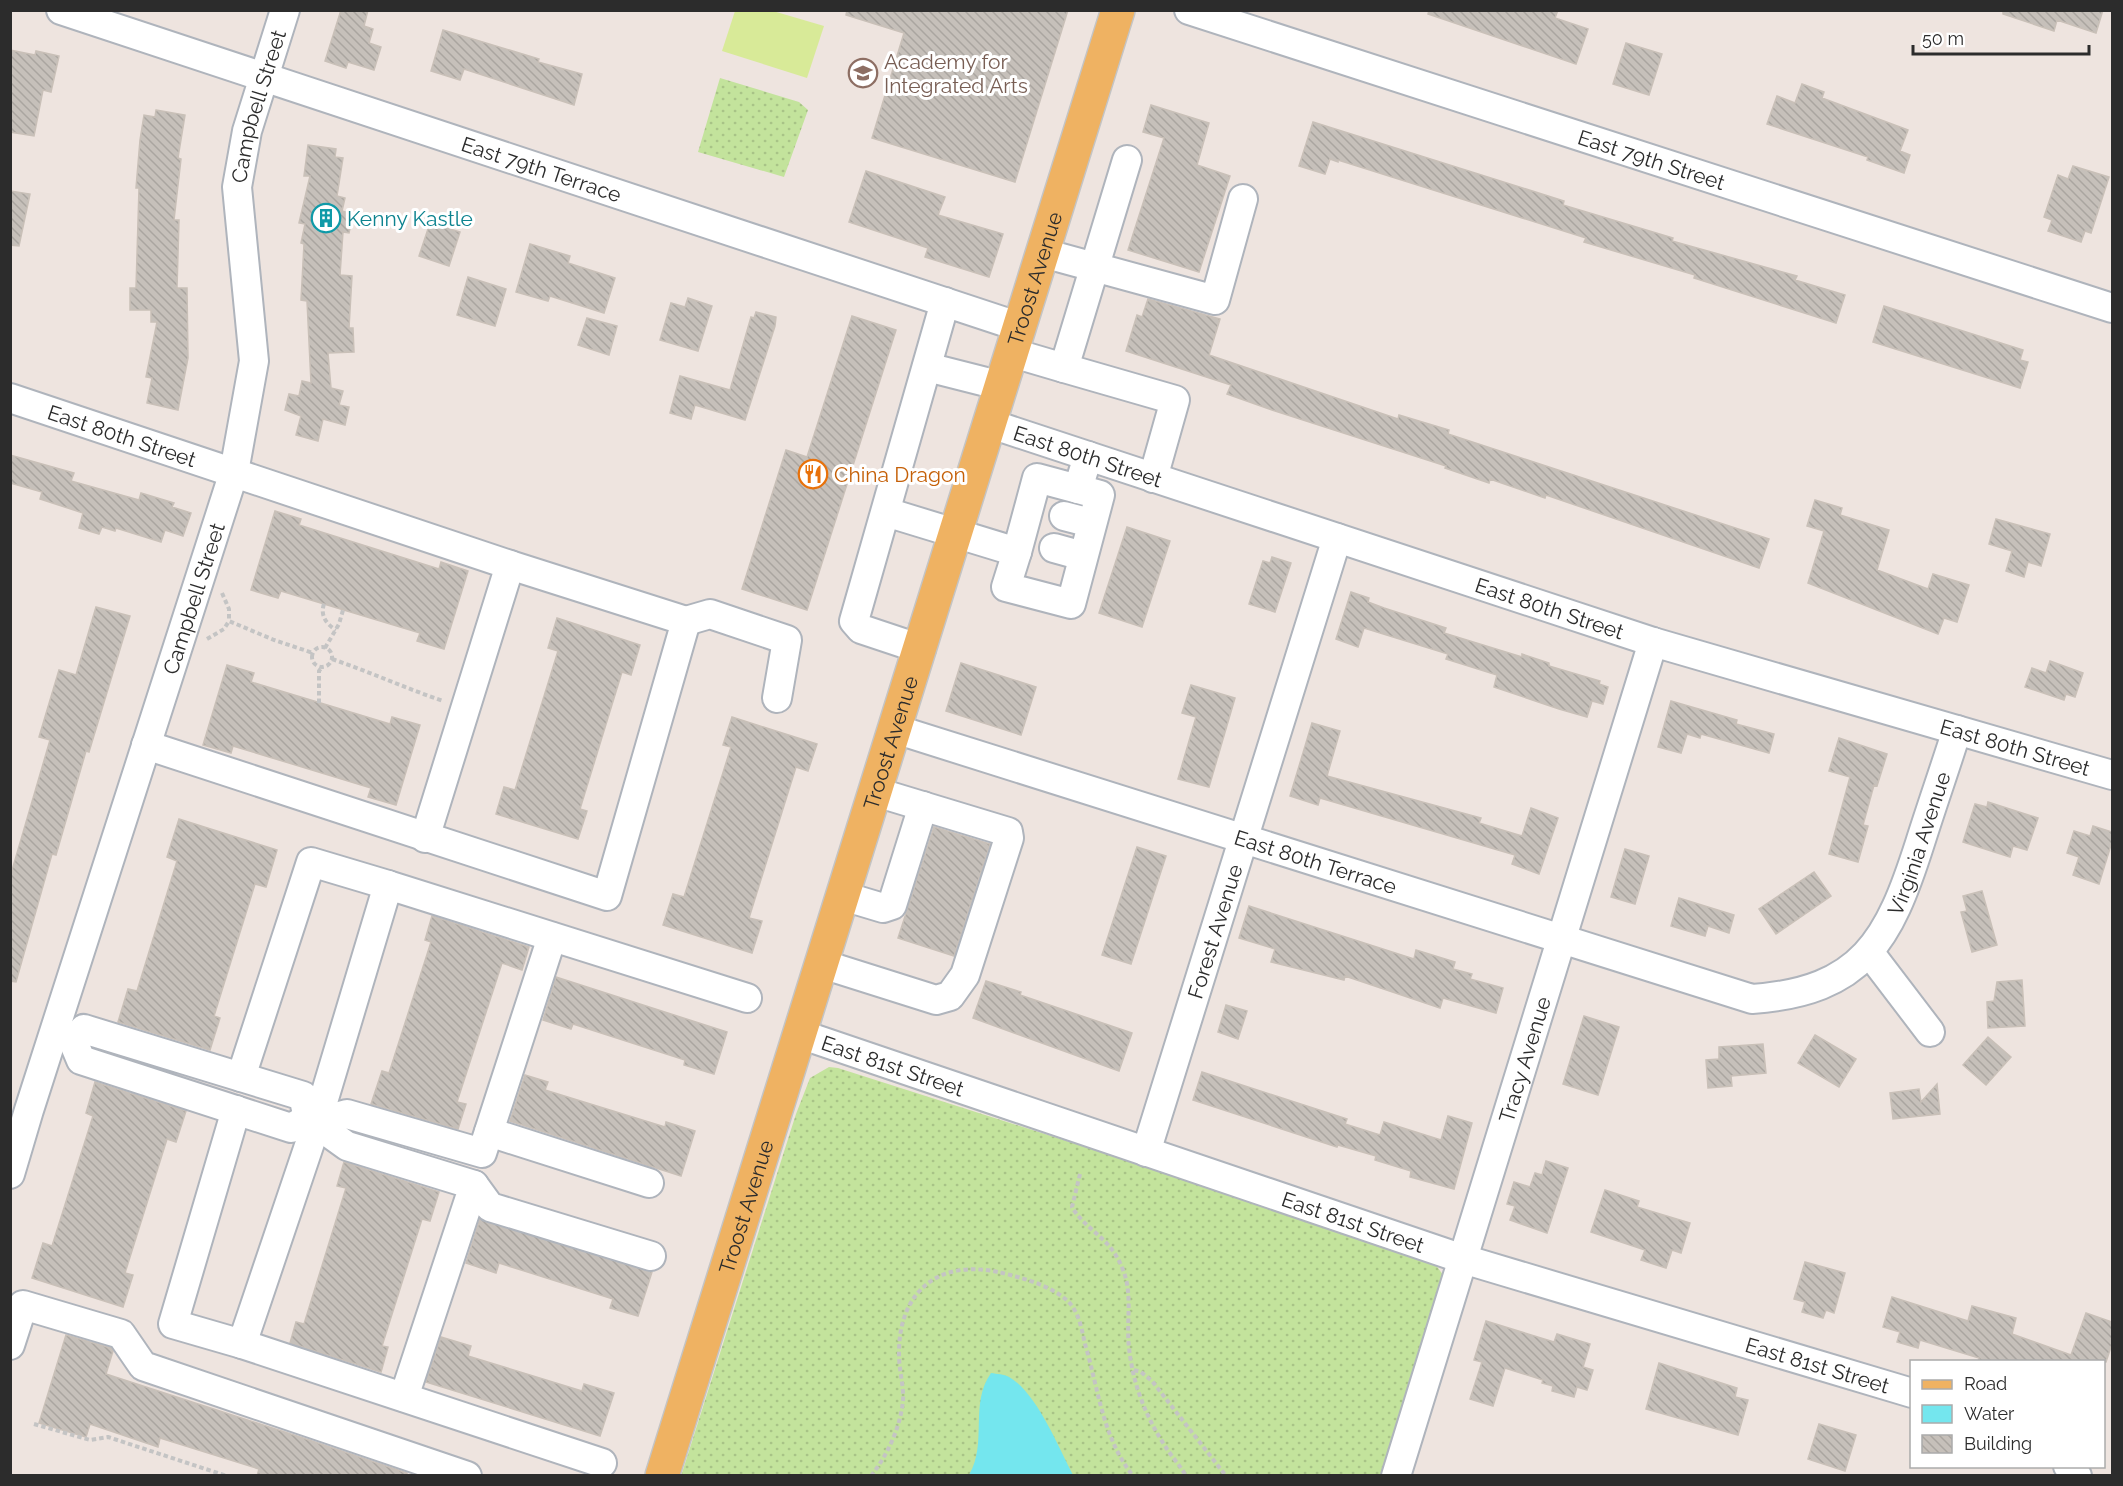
<svg xmlns="http://www.w3.org/2000/svg" width="2123" height="1486" font-family="Raleway,sans-serif">
	<style>
		.grass { fill: url(#grass-dots) }
		.pitch { fill: #d8ea98 }
		.water { fill: #74e6ee }
		.building { fill: url(#building-back-hatch); stroke: #c9c0b8; stroke-width: 1.5 }
		.lines { fill: none; stroke-linecap: round; stroke-linejoin: round }
		.minor-casing { stroke: #afb4bc; stroke-width: 32 }
		.major-casing { stroke: #c4c4c4; stroke-width: 36 }
		.path { stroke: #c4c4c4; stroke-width: 4; stroke-dasharray: 4.5 3; stroke-linecap: butt }
		.minor { stroke: #fff; stroke-width: 28 }
		.major { stroke: #efb262; stroke-width: 33 }
		.labels { text-anchor: middle; dominant-baseline: central; stroke-width: 6; stroke-linejoin: round; paint-order: stroke }
		.education-label { font-size: 21px; fill: #785e54; stroke: #fff; text-anchor: start }
		.street-label { font-size: 21px; fill: #2c2c2c; stroke: #fff }
		.culture-label { font-size: 21px; fill: #0d838f; stroke: #fff; text-anchor: start }
		.food-label { font-size: 21px; fill: #c56008; stroke: #fff; text-anchor: start }
	</style>
	<defs>
		<pattern id="grass-dots" width="8" height="8" patternUnits="userSpaceOnUse" patternTransform="scale(1.5)"><rect width="8" height="8" fill="#c3e39c"/><path d="M2 2h.1M6 6h.1" fill="none" stroke="#a8c387" stroke-width="1.8" stroke-linecap="round"/></pattern>
		<pattern id="building-back-hatch" width="6" height="6" patternUnits="userSpaceOnUse" patternTransform="scale(1.5)"><rect width="6" height="6" fill="#c6c0ba"/><path d="M-1 5l2 2M0 0l6 6M5-1l2 2" fill="none" stroke="#aaa5a0"/></pattern>
	</defs>
	<rect width="100%" height="100%" fill="#eee4df"/>
	<!-- grass -->
	<path class="grass" d="M720,78L799,102L808,110L784,177L698,152Z
		M829,1067L838,1068L1430,1257L1446,1279L1384,1475L681,1476L796,1114L810,1078Z"/>
	<!-- pitch -->
	<path class="pitch" d="M735,11H773L824,26L807,78L722,51Z"/>
	<!-- water -->
	<path class="water" d="M991,1373C997,1374 1004,1374 1009,1377C1037,1393 1058,1447 1073,1475H969C988,1443 969,1404 991,1373Z"/>
	<!-- building -->
	<path class="building" d="M341,10H368L364,26L373,29L369,43L381,47L374,70L348,62L346,68L325,61Z
		M847,10H1068L1015,182L872,138L904,33L846,15Z
		M1429,10H1558L1555,18L1588,29L1576,64L1428,14Z
		M2003,10H2103L2096,33L2057,20L2054,31L2003,14Z
		M443,30L539,59L538,62L582,74L574,105L464,69L460,80L431,71Z
		M1626,43L1662,54L1649,95L1613,84Z
		M10,50L35,55L36,51L59,56L51,92L43,90L34,136L10,132Z
		M1802,84L1824,92L1822,98L1908,130L1900,151L1910,155L1904,173L1867,160L1868,157L1767,124L1777,96L1795,103Z
		M1151,105L1209,123L1197,165L1230,176L1199,272L1128,250L1164,138L1143,132Z
		M156,110L185,115L178,158L181,159L174,220H179L177,288H187L188,358L178,410L147,403L152,378L146,377L157,322H151V310H130V288H136L139,188H136L140,140L144,115L155,117Z
		M1313,122L1564,201L1563,205L1673,238L1672,241L1797,276L1795,280L1845,295L1836,323L1694,278L1695,275L1584,242L1586,238L1338,160V162L1330,159L1325,174L1299,166Z
		M308,145L336,149L335,157L343,158L337,196L345,198L342,211L353,214L349,233L343,232L340,275L352,276L349,328H353L354,352L328,353L331,388L343,391L339,405L349,407L345,425L323,419L318,441L296,435L301,416L285,410L289,394L299,396L302,381L311,383L307,301L301,300L304,244L301,243L305,224L299,223L310,176H304Z
		M2073,166L2109,177L2091,233L2085,231L2081,242L2048,231L2052,220L2044,217L2058,175L2068,179Z
		M866,171L945,197L938,215L1003,234L989,277L925,257L928,248L849,222Z
		M10,191L30,194L19,246L10,245Z
		M430,223L460,232L449,266L419,256Z
		M530,244L570,256L568,263L615,278L604,313L550,296L548,301L516,292Z
		M468,277L506,289L495,326L457,315Z
		M688,298L712,306L698,351L660,340L671,303L685,307Z
		M1148,299L1220,319L1209,355L1398,419L1399,415L1449,430L1448,434L1769,539L1759,568L1546,495L1545,498L1490,479L1489,483L1445,468L1446,466L1272,410L1227,394L1231,385L1126,351L1137,315L1142,317Z
		M1884,306L2023,350L2020,360L2028,362L2020,388L1873,342Z
		M756,312L776,317L775,326L745,420L695,405L691,419L670,413L680,376L730,390L751,317L754,318Z
		M852,316L896,330L807,610L742,589L786,450L807,457Z
		M587,318L617,326L609,355L578,345Z
		M10,455L74,473L71,481L139,500L141,493L174,503L172,507L191,513L183,536L165,530L161,542L116,528L115,531L102,527L99,534L79,528L83,513L40,499L42,492L10,483Z
		M1815,500L1842,508L1840,515L1889,530L1877,570L1928,589L1933,574L1969,585L1957,622L1944,618L1938,634L1808,583L1824,531L1807,526Z
		M275,511L301,519L299,525L439,569L441,562L468,571L444,649L417,641L420,633L281,591L278,598L251,590Z
		M1996,519L2050,534L2041,566L2028,562L2024,577L2006,571L2012,551L1989,544Z
		M1127,527L1170,541L1142,627L1099,613Z
		M1272,557L1291,563L1275,612L1249,604L1263,561L1270,563Z
		M1351,592L1369,598L1368,602L1384,608L1446,628L1444,633L1522,657V654L1549,663V666L1600,681L1599,684L1608,687L1603,704L1592,701L1587,717L1559,709L1494,687L1497,675L1446,659L1448,654L1364,628L1358,647L1336,639Z
		M96,607L130,616L89,752L86,751L56,855L52,854L16,982L10,981V877L50,740L39,737L59,670L76,675Z
		M557,618L640,645L631,675L622,672L580,809L587,811L578,839L496,814L504,787L515,790L558,651L548,648Z
		M2050,661L2083,673L2075,697L2066,694L2064,700L2025,687L2032,668L2046,673Z
		M961,663L1036,687L1021,735L946,711Z
		M227,665L254,673L251,682L390,724L392,717L420,725L396,805L368,797L371,788L233,746L231,753L203,745Z
		M1191,685L1235,698L1209,787L1178,779L1196,717L1182,713Z
		M1671,701L1737,720L1736,724L1774,734L1769,753L1701,734L1700,738L1687,734L1681,753L1658,747Z
		M732,717L817,744L808,771L796,767L749,918L762,921L752,953L663,925L673,894L684,897L731,747L723,745Z
		M1312,723L1340,731L1327,776L1481,818L1479,823L1522,836L1531,808L1558,818L1539,874L1512,864L1515,855L1320,798L1318,805L1290,796Z
		M1839,738L1887,754L1877,786L1874,785L1863,825L1868,826L1858,862L1829,854L1850,777L1829,771Z
		M1988,802L2038,818L2027,850L2013,846L2010,857L1963,842L1975,804L1987,807Z
		M179,819L277,850L266,887L255,884L214,1016L220,1018L210,1050L118,1022L128,989L137,991L177,861L167,857Z
		M2093,826L2112,832V842L2099,884L2073,875L2079,857L2067,853L2074,831L2090,836Z
		M934,827L990,844L954,956L898,938Z
		M1137,847L1166,856L1131,964L1102,955Z
		M1625,849L1649,856L1635,904L1611,897Z
		M1814,872L1831,896L1776,934L1759,909Z
		M1982,891L1997,945L1972,952L1961,912L1967,911L1963,896Z
		M1679,898L1734,915L1729,933L1708,926L1705,936L1671,926Z
		M1249,906L1414,959L1416,950L1455,962L1453,969L1472,974L1470,979L1503,988L1496,1013L1443,998L1440,1008L1345,976L1344,980L1271,962L1275,949L1239,938Z
		M432,916L529,947L522,970L502,963L457,1102L466,1104L458,1129L371,1104L382,1071L389,1073L431,942L425,940Z
		M556,977L727,1032L714,1074L684,1065L685,1060L573,1024L571,1029L543,1020Z
		M2022,980L2025,1026L1988,1028L1987,1002L1994,1001L1997,982Z
		M986,981L1021,992L1020,995L1132,1033L1119,1071L973,1018Z
		M1226,1005L1247,1011L1238,1039L1218,1032Z
		M1584,1016L1619,1027L1598,1095L1563,1084Z
		M1815,1035L1856,1059L1839,1087L1798,1063Z
		M1988,1037L2011,1057L1986,1085L1963,1065Z
		M1763,1044L1766,1073L1731,1076L1732,1086L1708,1088L1706,1060L1719,1059V1047Z
		M1202,1072L1347,1119L1345,1124L1380,1135L1384,1122L1441,1140L1448,1116L1472,1123L1454,1189L1410,1177L1411,1171L1375,1160L1376,1156L1338,1145L1337,1147L1193,1100Z
		M525,1075L548,1082L545,1090L665,1127L666,1122L695,1131L681,1176L510,1121Z
		M95,1082L186,1111L176,1142L167,1139L125,1273L133,1275L123,1307L32,1278L43,1243L52,1246L93,1116L86,1113Z
		M1937,1084L1940,1114L1893,1119L1890,1093L1919,1089L1921,1102Z
		M1546,1161L1568,1168L1547,1233L1510,1220L1515,1206L1507,1204L1514,1182L1530,1187L1535,1173L1542,1175Z
		M344,1162L439,1192L430,1221L422,1219L382,1346L388,1347L381,1372L290,1343L296,1322L304,1324L346,1188L337,1186Z
		M1605,1190L1639,1201L1637,1207L1690,1223L1681,1253L1672,1250L1666,1268L1641,1260L1645,1250L1591,1232Z
		M480,1219L652,1272L638,1316L610,1308L613,1299L499,1263L496,1273L466,1263Z
		M1805,1262L1845,1273L1834,1313L1826,1310L1823,1318L1802,1312L1805,1302L1794,1299Z
		M1892,1297L1968,1321L1972,1306L2016,1318L2012,1334L2071,1355L2086,1313L2112,1322V1344L2106,1362H1978L1979,1358L1920,1340L1918,1348L1897,1342L1900,1332L1883,1327Z
		M1486,1321L1554,1342L1557,1334L1590,1344L1583,1367L1593,1370L1587,1390L1577,1387L1574,1397L1552,1391L1553,1386L1542,1383L1543,1380L1505,1368L1493,1406L1470,1399L1482,1362L1474,1360Z
		M66,1335L111,1348L113,1351L106,1374L303,1438L407,1473V1476H257L259,1469L160,1438L158,1447L90,1424L86,1437L39,1423Z
		M441,1337L471,1346L468,1356L582,1391L584,1384L614,1393L600,1436L426,1382Z
		M1659,1363L1737,1388L1735,1397L1748,1400L1738,1435L1646,1409Z
		M1819,1424L1856,1435L1845,1471L1808,1459Z"/>
	<g class="lines">
		<!-- minor casing -->
		<g class="minor-casing">
			<g id="minor">
				<path id="s1" d="M61,10L1020,327"/>
				<path id="s2" d="M1189,10L2112,308"/>
				<path d="M1043,253L1215,300L1243,199"/>
				<path d="M1013,353L1064,368L1127,160"/>
				<path d="M927,367L1002,386"/>
				<path d="M1064,368L1175,400L1153,478"/>
				<path id="s3" d="M10,398L510,565L425,838"/>
				<path id="s4" d="M991,424L1653,642L2112,775"/>
				<path d="M886,512L1017,552L1037,478L1078,489L1088,456"/>
				<path d="M1064,516L1091,523"/>
				<path d="M1054,548L1083,556"/>
				<path d="M1017,552L1006,587L1071,604L1100,495L1078,489"/>
				<path d="M686,621L710,614L787,640L777,698"/>
				<path d="M921,649L861,629L854,621L945,302"/>
				<path id="s5" d="M895,729L1752,999C1863,991 1889,940 1920,843C1932,805 1945,768 1957,730"/>
				<path d="M146,745L607,896L686,621L510,565"/>
				<path d="M843,896L883,908L892,905L923,806"/>
				<path d="M1869,952L1930,1032"/>
				<path d="M822,964L936,1000L950,996L965,975L1009,838L1008,832L876,792"/>
				<path d="M84,1029L303,1096L308,1118L291,1128L81,1060L73,1041Z"/>
				<path id="s6" d="M800,1034L1463,1259L1912,1393"/>
				<path d="M241,1077L311,862L388,885"/>
				<path d="M236,1110L173,1324L242,1344L317,1122L388,885L747,998"/>
				<path d="M308,1118L347,1146L474,1185L404,1397"/>
				<path d="M317,1122L347,1114L482,1153L552,937"/>
				<path d="M489,1132L649,1183"/>
				<path id="s7" d="M1146,1152L1337,538"/>
				<path id="s8" d="M10,1174L29,1110L234,472L254,361L237,187L247,131L285,10"/>
				<path d="M474,1185L490,1207L651,1256"/>
				<path d="M242,1344L602,1463"/>
				<path d="M10,1345L23,1305L121,1334L143,1366L467,1476"/>
				<path d="M2068,1466L2077,1476"/>
				<path id="s9" d="M1396,1476L1653,642"/>
			</g>
		</g>
		<!-- major casing -->
		<g class="major-casing">
			<g id="major">
				<path id="s10" d="M662,1476L1118,10"/>
			</g>
		</g>
		<!-- path -->
		<path class="path" d="M222,593L229,609V621
			M324,604C320,615 326,624 336,630
			M207,639L224,629L229,621L274,640L313,653
			M312 657a10 10 0 1 1 20 0a10 10 0 1 1-20 0Z
			M325,648L339,624L343,610
			M332,659C370,672 405,688 443,701
			M319,703V671L322,667
			M1080,1174L1072,1207C1086,1231 1111,1237 1123,1270C1133,1294 1126,1322 1129,1348C1133,1384 1145,1415 1165,1446C1171,1456 1180,1465 1186,1476
			M1134,1370L1141,1372L1152,1381L1226,1476
			M34,1424L90,1440L108,1437L227,1476
			M871,1476C888,1454 900,1428 903,1401C904,1386 899,1370 899,1355C898,1293 937,1259 998,1272C1020,1277 1058,1287 1072,1306C1080,1317 1082,1331 1085,1344C1099,1391 1102,1436 1133,1476"/>
		<!-- minor -->
		<use href="#minor" class="minor"/>
		<!-- major -->
		<use href="#major" class="major"/>
	</g>
	<!-- icons -->
	<defs>
		<g id="school-ring" transform="scale(1.5)"><circle r="9.5" fill="#fff" stroke="#8d6e63" stroke-width="1.5"/><path d="M0-5L7-2L0 1L-7-2ZM-4 1L0 2.5L4 1V4Q0 6-4 4Z" fill="#8d6e63"/></g>
		<g id="building-ring" transform="scale(1.5)"><circle r="9.5" fill="#fff" stroke="#0f9aa8" stroke-width="1.5"/><path d="M-4-6H4V6H1V3H-1V6H-4ZM-2.5-4.3h1.7v1.8h-1.7ZM.8-4.3h1.7v1.8H.8ZM-2.5-1h1.7V.8h-1.7ZM.8-1h1.7V.8H.8Z" fill="#0f9aa8"/></g>
		<g id="restaurant-ring" transform="scale(1.5)"><circle r="9.5" fill="#fff" stroke="#e8710a" stroke-width="1.5"/><path d="M-5-6h1v4h1v-4h1v4h1v-4h1v5L-1.5 .5V6h-2V.5L-5-1ZM5-6V6H3V1.5H1.5Q1.5-4 5-6Z" fill="#e8710a"/></g>
	</defs>
	<g fill-rule="evenodd">
		<use href="#school-ring" x="863" y="73"/>
		<use href="#building-ring" x="326" y="218"/>
		<use href="#restaurant-ring" x="813" y="474"/>
	</g>
	<g class="labels">
		<!-- education labels -->
		<g class="education-label">
			<text x="884" y="61">Academy for<tspan x="884" dy="24">Integrated Arts</tspan></text>
		</g>
		<!-- street labels -->
		<g class="street-label">
			<text stroke="none"><textPath href="#s8" startOffset="1108">Campbell Street</textPath></text>
			<text stroke="none"><textPath href="#s2" startOffset="486">East 79th Street</textPath></text>
			<text stroke="none"><textPath href="#s1" startOffset="506">East 79th Terrace</textPath></text>
			<text stroke="none"><textPath href="#s10" startOffset="1254">Troost Avenue</textPath></text>
			<text stroke="none"><textPath href="#s3" startOffset="118">East 80th Street</textPath></text>
			<text stroke="none"><textPath href="#s4" startOffset="102">East 80th Street</textPath></text>
			<text stroke="none"><textPath href="#s8" startOffset="604">Campbell Street</textPath></text>
			<text stroke="none"><textPath href="#s4" startOffset="588">East 80th Street</textPath></text>
			<text stroke="none"><textPath href="#s10" startOffset="768">Troost Avenue</textPath></text>
			<text stroke="none"><textPath href="#s4" startOffset="1074">East 80th Street</textPath></text>
			<text stroke="none"><textPath href="#s5" startOffset="1148">Virginia Avenue</textPath></text>
			<text stroke="none"><textPath href="#s5" startOffset="441">East 80th Terrace</textPath></text>
			<text stroke="none"><textPath href="#s7" startOffset="231">Forest Avenue</textPath></text>
			<text stroke="none"><textPath href="#s9" startOffset="436">Tracy Avenue</textPath></text>
			<text stroke="none"><textPath href="#s6" startOffset="98">East 81st Street</textPath></text>
			<text stroke="none"><textPath href="#s10" startOffset="282">Troost Avenue</textPath></text>
			<text stroke="none"><textPath href="#s6" startOffset="584">East 81st Street</textPath></text>
			<text stroke="none"><textPath href="#s6" startOffset="1070">East 81st Street</textPath></text>
		</g>
		<!-- culture labels -->
		<g class="culture-label">
			<text x="347" y="218">Kenny Kastle</text>
		</g>
		<!-- food labels -->
		<g class="food-label">
			<text x="834" y="474">China Dragon</text>
		</g>
	</g>
	<!-- border -->
	<rect width="2123" height="1486" fill="none" stroke="#2c2c2c" stroke-width="24"/>
	<!-- legend -->
	<rect x="1910" y="1360" width="195" height="108" fill="#ffffff" stroke="#ababab" stroke-width="1.5"/>
	<rect x="1922" y="1380" width="30" height="9" fill="#efb262" stroke="#ababab" stroke-width="1.5"/>
	<text x="1964" y="1390" font-size="18" fill="#2c2c2c">Road</text>
	<rect x="1922" y="1405" width="30" height="18" fill="#74e6ee" stroke="#ababab" stroke-width="1.5"/>
	<text x="1964" y="1420" font-size="18" fill="#2c2c2c">Water</text>
	<rect x="1922" y="1435" width="30" height="18" fill="url(#building-back-hatch)" stroke="#ababab" stroke-width="1.5"/>
	<text x="1964" y="1450" font-size="18" fill="#2c2c2c">Building</text>
	<!-- scale -->
	<path d="M1913 45v9h176v-9" fill="none" stroke="#2c2c2c" stroke-width="3"/>
	<text x="1922" y="45" font-size="18" fill="#2c2c2c" stroke="#ffffff" stroke-width="4.5" paint-order="stroke">50 m</text>
</svg>
